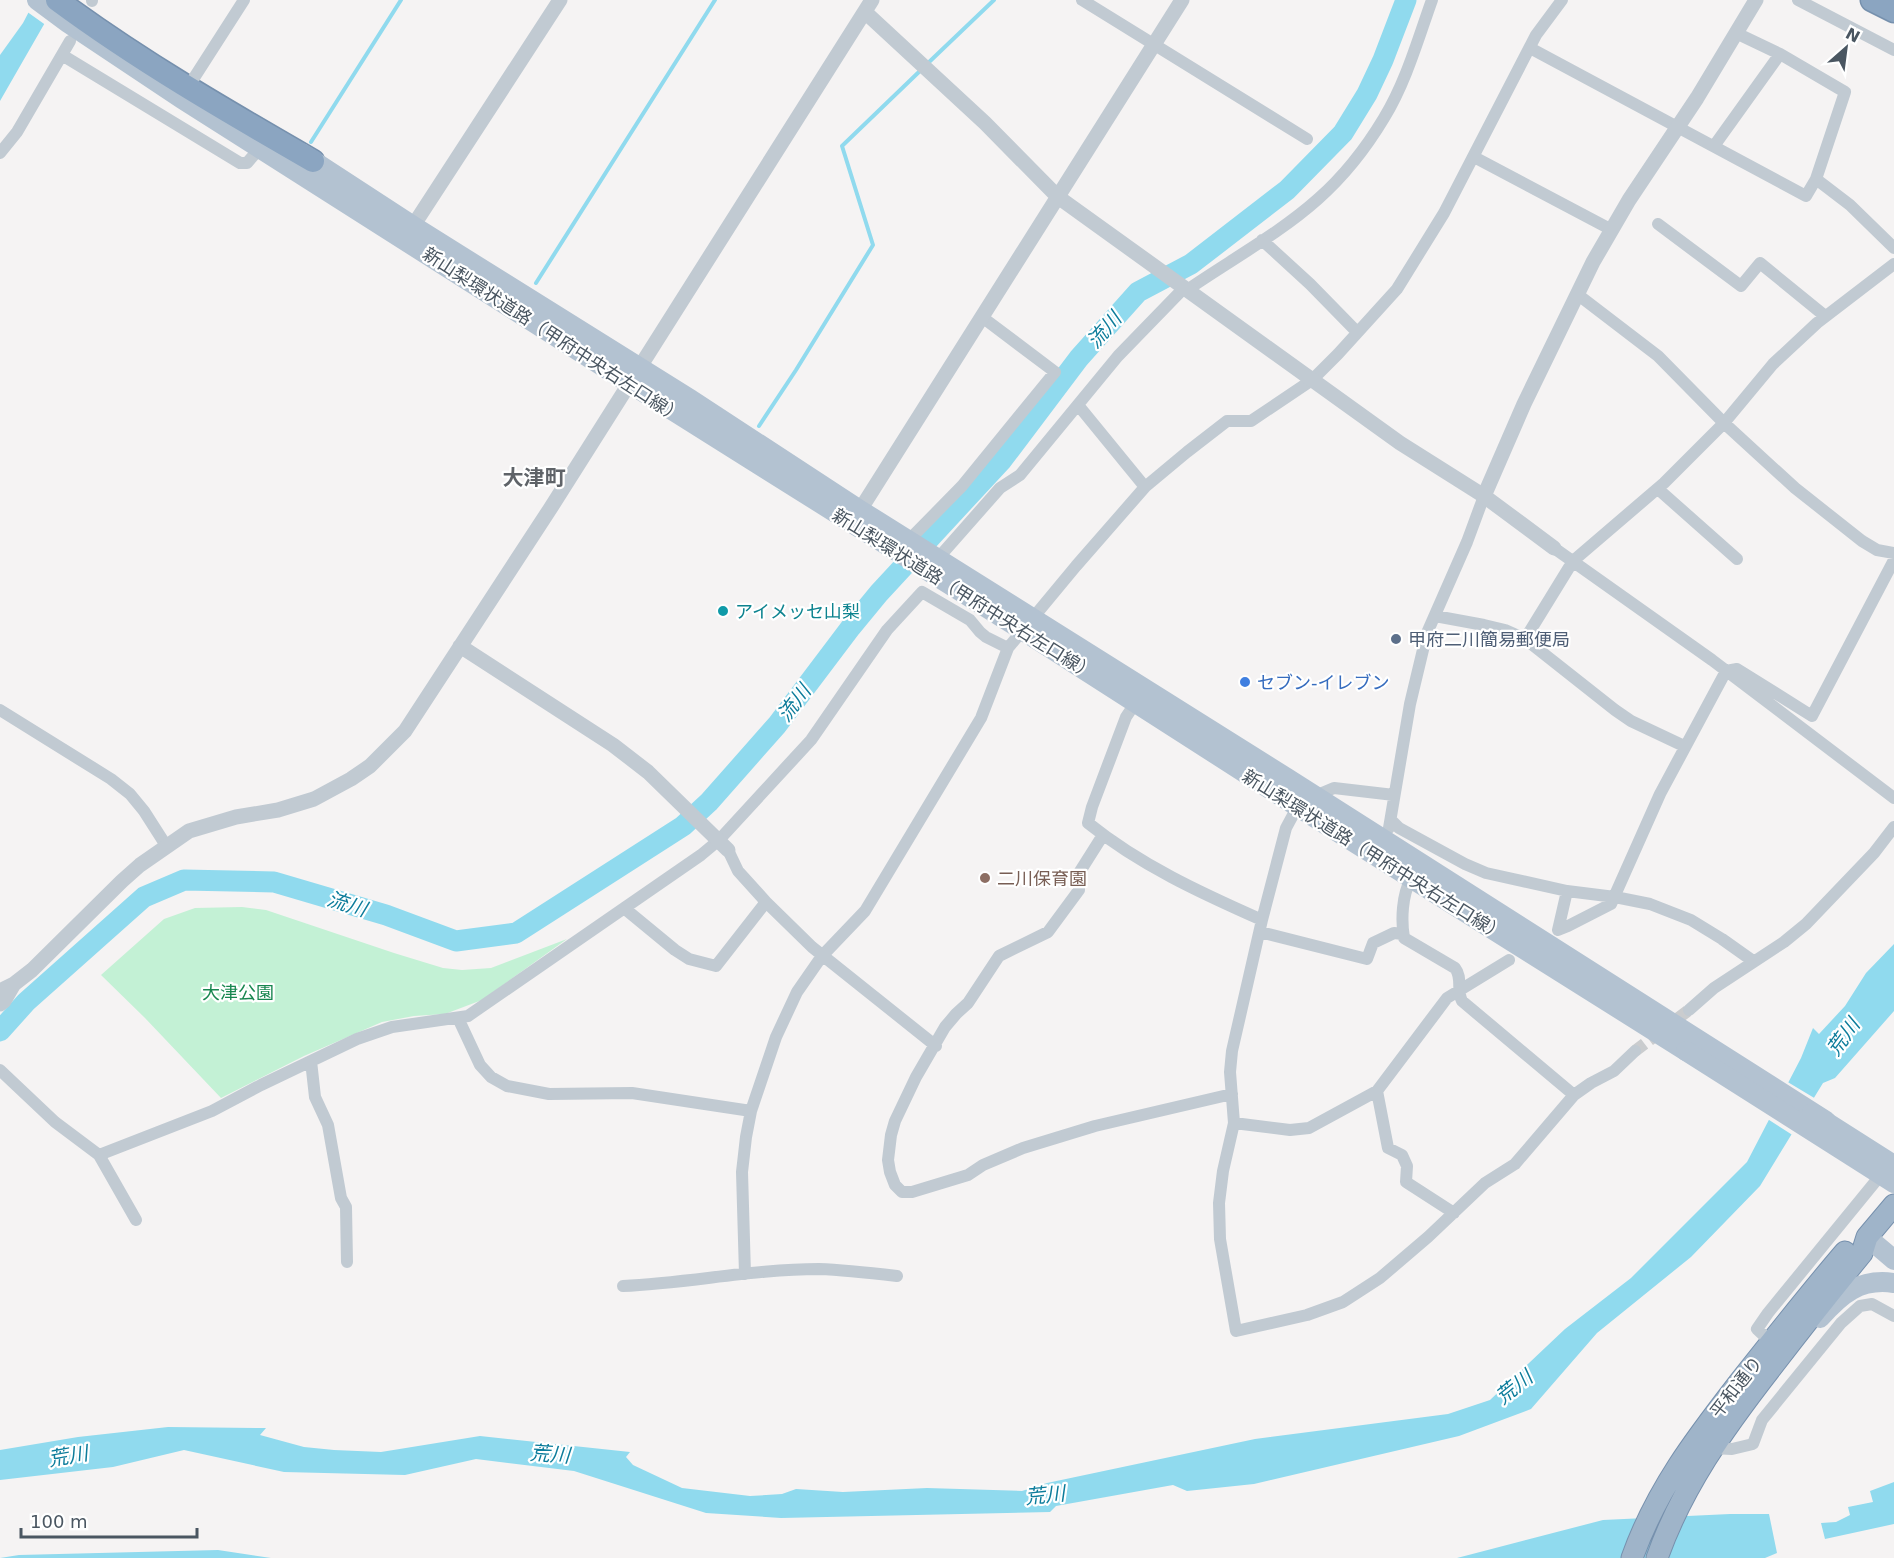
<svg xmlns="http://www.w3.org/2000/svg" width="1894" height="1558" font-family="'DejaVu Sans','Noto Sans JP',sans-serif">
	<style>
		.green { fill: #c3f1d5 }
		.water { fill: #90daee }
		.pier { fill: #f5f3f3 }
		.lines { fill: none; stroke-linecap: round; stroke-linejoin: round }
		.stream { stroke: #90daee; stroke-width: 4 }
		.river { stroke: #90daee; stroke-width: 21 }
		.minor-tunnel { stroke: #caccce; stroke-width: 12; stroke-dasharray: 12 6; stroke-linecap: butt }
		.trunk-casing { stroke: #7690ad; stroke-width: 23 }
		.motorway-casing { stroke: #7690ad; stroke-width: 25 }
		.minor { stroke: #c1cad2; stroke-width: 12 }
		.tertiary { stroke: #c1cad2; stroke-width: 15 }
		.primary { stroke: #b3c2d1; stroke-width: 20 }
		.trunk { stroke: #9fb4c9; stroke-width: 21 }
		.motorway { stroke: #8ba5c1; stroke-width: 22 }
		.primary-bridge { stroke: #b3c2d1; stroke-width: 20 }
		.culture-dot { fill: #0f9aa8; stroke: #fff; stroke-width: 2 }
		.service-dot { fill: #5c6f8a; stroke: #fff; stroke-width: 2 }
		.shop-dot { fill: #3f7fe0; stroke: #fff; stroke-width: 2 }
		.education-dot { fill: #8d6e63; stroke: #fff; stroke-width: 2 }
		.labels { text-anchor: middle; dominant-baseline: central; stroke-width: 4.5; stroke-linejoin: round; paint-order: stroke }
		.street-label { font-size: 18px; fill: #4a5661; stroke: #fff }
		.culture-label { font-size: 18px; fill: #0d838f; stroke: #fff; text-anchor: start }
		.service-label { font-size: 18px; fill: #4e5e75; stroke: #fff; text-anchor: start }
		.shop-label { font-size: 18px; fill: #366cbe; stroke: #fff; text-anchor: start }
		.education-label { font-size: 18px; fill: #785e54; stroke: #fff; text-anchor: start }
		.park-label { font-size: 18px; fill: #17864f; stroke: #fff }
		.water-label { font-size: 20px; font-style: italic; fill: #0c7c9b; stroke: #fff }
		.quarter-label { font-size: 21px; font-weight: bold; fill: #5f6368; stroke: #fff }
	</style>
	<rect width="100%" height="100%" fill="#f5f3f3"/>
	<!-- green -->
	<path class="green" d="M242,907L266,910L394,953L443,968L462,970L491,968L567,939L482,1000L445,1014L414,1016L382,1022L304,1056L221,1098L145,1018L101,975L164,919L195,908Z"/>
	<!-- water -->
	<path class="water" d="M35,0H58L0,101V55L23,23Z
		M1894,944V1011L1835,1078L1823,1083L1760,1186L1691,1257L1597,1333L1531,1409L1459,1436L1254,1484L1187,1491L1173,1485L1056,1506L1050,1512L781,1518L706,1513L574,1471L476,1459L405,1475L284,1472L184,1450L113,1467L0,1480V1450L78,1437L168,1427L266,1428L260,1435L304,1447L334,1450L381,1452L480,1436L630,1452L626,1457L633,1465L682,1488L750,1496L782,1494L796,1489L843,1492L927,1488L1022,1491L1047,1483L1255,1439L1448,1414L1490,1400L1565,1329L1631,1278L1747,1162L1801,1058L1813,1028L1819,1034L1845,1006L1866,973Z
		M1894,1482V1524L1825,1539L1821,1523L1836,1522L1850,1515L1848,1507L1873,1502L1870,1491Z
		M1730,1514H1769L1777,1553L1765,1558H1457L1603,1520Z
		M218,1550L271,1558H0L19,1555Z"/>
	<!-- pier -->
	<path class="pier" d="M32,0L60,1L47,26L26,11Z
		M1786,1081L1816,1099L1794,1136L1766,1118Z"/>
	<g class="lines">
		<!-- stream -->
		<path class="stream" d="M927,64L994,0
			M311,142L401,0
			M536,283L715,0
			M759,426L796,370L873,245L842,146L922,69"/>
		<!-- river -->
		<path class="river" d="M0,1031L26,1002L144,897L184,880L274,882L386,915L456,941L516,933L683,826L709,802L777,725L851,627L879,593L1002,460L1079,358L1138,292L1191,264L1287,190L1343,133L1367,94L1383,60L1406,0"/>
		<!-- minor-tunnel -->
		<path class="minor-tunnel" d="M1635,1051L1689,1010"/>
		<!-- trunk casing -->
		<g class="trunk-casing">
			<path id="trunk" d="M1632,1558C1657,1488 1697,1437 1741,1380C1775,1337 1809,1294 1845,1252
				M1657,1558C1682,1487 1725,1427 1771,1368C1801,1329 1831,1291 1862,1253L1867,1237L1894,1205"/>
		</g>
		<!-- motorway casing -->
		<g class="motorway-casing">
			<path id="motorway" d="M57,0C138,60 226,111 313,161
				M1872,0L1894,11"/>
		</g>
		<!-- minor -->
		<path class="minor" d="M1082,0L1307,139
			M1798,0L1894,50
			M92,1V0
			M1530,48L1806,196L1816,179L1845,92L1780,54L1736,33
			M62,55L240,163H247L260,148
			M192,81L244,0
			M1714,146L1780,54
			M0,153L17,132L70,41
			M1474,157L1612,230
			M1816,179L1850,205L1894,248
			M1658,224L1741,286L1760,263L1825,316
			M1262,240L1310,284L1357,332
			M1187,290C1229,261 1280,233 1318,199C1344,176 1366,148 1384,118C1406,82 1418,39 1432,0
			M1577,294L1658,356L1724,423L1795,488L1862,541L1877,550L1894,553
			M1078,405L1145,487
			M1658,489L1737,559
			M909,540L962,486L1055,372L982,317
			M1554,548L1712,660L1894,798
			M933,564L1000,488L1020,475L1118,356L1184,288
			M1435,616L1484,625L1505,630L1525,639L1615,710L1631,721L1684,746
			M1525,639L1573,561L1664,483L1724,423L1773,364L1817,323L1894,264
			M1136,702L1126,717L1092,807L1088,823C1140,865 1201,893 1262,920
			M0,710L111,779L130,794L144,811L167,847
			M1394,795L1334,788L1315,796L1298,807L1293,815L1286,828L1262,920L1232,1051L1230,1072L1234,1123L1223,1171L1219,1203L1220,1239L1236,1331L1307,1315L1343,1302L1380,1278L1428,1237L1485,1183L1515,1164L1574,1095L1591,1083L1614,1071L1635,1051
			M1391,820L1399,828L1465,864L1486,873L1567,891L1615,897L1650,904L1691,920L1722,939L1753,961
			M1389,828L1410,704L1427,633L1467,542L1484,496
			M1103,835L1079,873V890L1048,932L999,956L968,1003L956,1014L945,1027L916,1077L895,1121L891,1135L888,1160L890,1172L895,1185L902,1192H912L968,1175L983,1165L1023,1148L1095,1126L1232,1094
			M728,850L738,871L766,902L812,947L936,1046
			M1411,879C1402,895 1401,920 1404,938L1455,968C1463,978 1456,990 1462,1001L1574,1095
			M624,908L675,950L689,959L716,966L766,902
			M1558,930L1568,926L1611,904L1660,794L1726,671L1737,669L1812,716L1894,560
			M1558,930L1567,891
			M1260,932L1367,959L1373,943L1394,933L1403,934
			M1689,1010L1714,988L1784,942L1806,924L1874,853L1894,827
			M458,1018L480,1065L491,1077L507,1086L549,1094L632,1093L751,1111
			M311,1061L315,1097L328,1125L341,1198L346,1207L347,1262
			M0,1070L55,1122L99,1155L136,1220
			M1377,1091L1388,1148L1402,1155L1407,1166L1406,1182L1454,1213
			M1234,1123L1290,1130L1309,1128L1377,1091L1447,998L1509,960
			M99,1155L212,1111L261,1085L357,1039L392,1027L468,1016L701,855L719,840L811,740L887,630L922,592L970,620L980,632L986,637L1008,648
			M745,1274L742,1172L746,1137L751,1111L776,1037L797,992L822,956L865,911L981,718L1008,648L1076,566L1145,487L1187,452L1227,421H1251L1312,380L1338,354L1397,289L1444,213L1536,35L1562,0
			M623,1286C689,1283 754,1269 819,1269C845,1270 871,1273 897,1276
			M1771,1342L1757,1329L1768,1313L1884,1171
			M1712,1448L1732,1449L1753,1444L1762,1420L1841,1323L1860,1306L1872,1304L1894,1316"/>
		<!-- tertiary -->
		<path class="tertiary" d="M865,12L985,123L1058,197L1400,443L1484,496L1554,548
			M413,226L560,0
			M1484,496L1524,404L1593,262L1629,200L1697,98L1756,0
			M855,518L1182,0
			M460,646L613,745L648,772L728,850
			M0,991L14,984L32,970L122,881L140,865L189,831L236,817L278,810L314,799L351,779L370,766L405,731L550,509L872,0
			M0,1004L4,1001L14,984"/>
		<!-- primary -->
		<path class="primary" d="M37,0L68,23L182,99L629,383L1022,630L1298,807L1686,1051
			M301,153L413,226L690,399L860,510L1287,778L1826,1121
			M1867,1237L1894,1260
			M1820,1318C1841,1294 1860,1278 1894,1283"/>
		<!-- trunk -->
		<use href="#trunk" class="trunk"/>
		<!-- motorway -->
		<use href="#motorway" class="motorway"/>
		<!-- primary-bridge -->
		<path class="primary-bridge" d="M1686,1051L1894,1183
			M1812,1113L1894,1165"/>
	</g>
	<!-- markers -->
	<circle class="culture-dot" cx="723" cy="611" r="6"/>
	<circle class="service-dot" cx="1396" cy="639" r="6"/>
	<circle class="shop-dot" cx="1245" cy="682" r="6"/>
	<circle class="education-dot" cx="985" cy="878" r="6"/>
	<g class="labels">
		<!-- street labels -->
		<g class="street-label">
			<text transform="translate(553 335) rotate(33)">新山梨環状道路（甲府中央右左口線）</text>
			<text transform="translate(964 594) rotate(32)">新山梨環状道路（甲府中央右左口線）</text>
			<text transform="translate(1374 855) rotate(32)">新山梨環状道路（甲府中央右左口線）</text>
			<text transform="translate(1736 1387) rotate(-52)">平和通り</text>
		</g>
		<!-- culture labels -->
		<g class="culture-label">
			<text x="735" y="611">アイメッセ山梨</text>
		</g>
		<!-- service labels -->
		<g class="service-label">
			<text x="1408" y="639">甲府二川簡易郵便局</text>
		</g>
		<!-- shop labels -->
		<g class="shop-label">
			<text x="1257" y="682">セブン-イレブン</text>
		</g>
		<!-- education labels -->
		<g class="education-label">
			<text x="997" y="878">二川保育園</text>
		</g>
		<!-- park labels -->
		<g class="park-label">
			<text x="238" y="992">大津公園</text>
		</g>
		<!-- water labels -->
		<g class="water-label">
			<text transform="translate(1104 330) rotate(-49)">流川</text>
			<text transform="translate(794 703) rotate(-53)">流川</text>
			<text transform="translate(347 904) rotate(17)">流川</text>
			<text transform="translate(1843 1037) rotate(-54)">荒川</text>
			<text transform="translate(1514 1387) rotate(-39)">荒川</text>
			<text transform="translate(550 1454) rotate(4)">荒川</text>
			<text transform="translate(68 1456) rotate(-10)">荒川</text>
			<text transform="translate(1045 1495) rotate(-6)">荒川</text>
		</g>
		<!-- quarter labels -->
		<g class="quarter-label">
			<text x="534" y="478">大津町</text>
		</g>
	</g>
	<!-- north arrow -->
	<g transform="translate(1846 48) rotate(28)" stroke="#ffffff" stroke-width="4.5" paint-order="stroke">
	<path d="M0-4.5L10 22L0 15L-10 22Z" fill="#4a5661"/>
	<text y="-9" font-size="16" font-weight="bold" text-anchor="middle" fill="#4a5661">N</text>
	</g>
	<!-- scale -->
	<path d="M21 1528v9h176v-9" fill="none" stroke="#4a5661" stroke-width="3"/>
	<text x="30" y="1528" font-size="18" fill="#4a5661" stroke="#ffffff" stroke-width="4.5" paint-order="stroke">100 m</text>
</svg>
